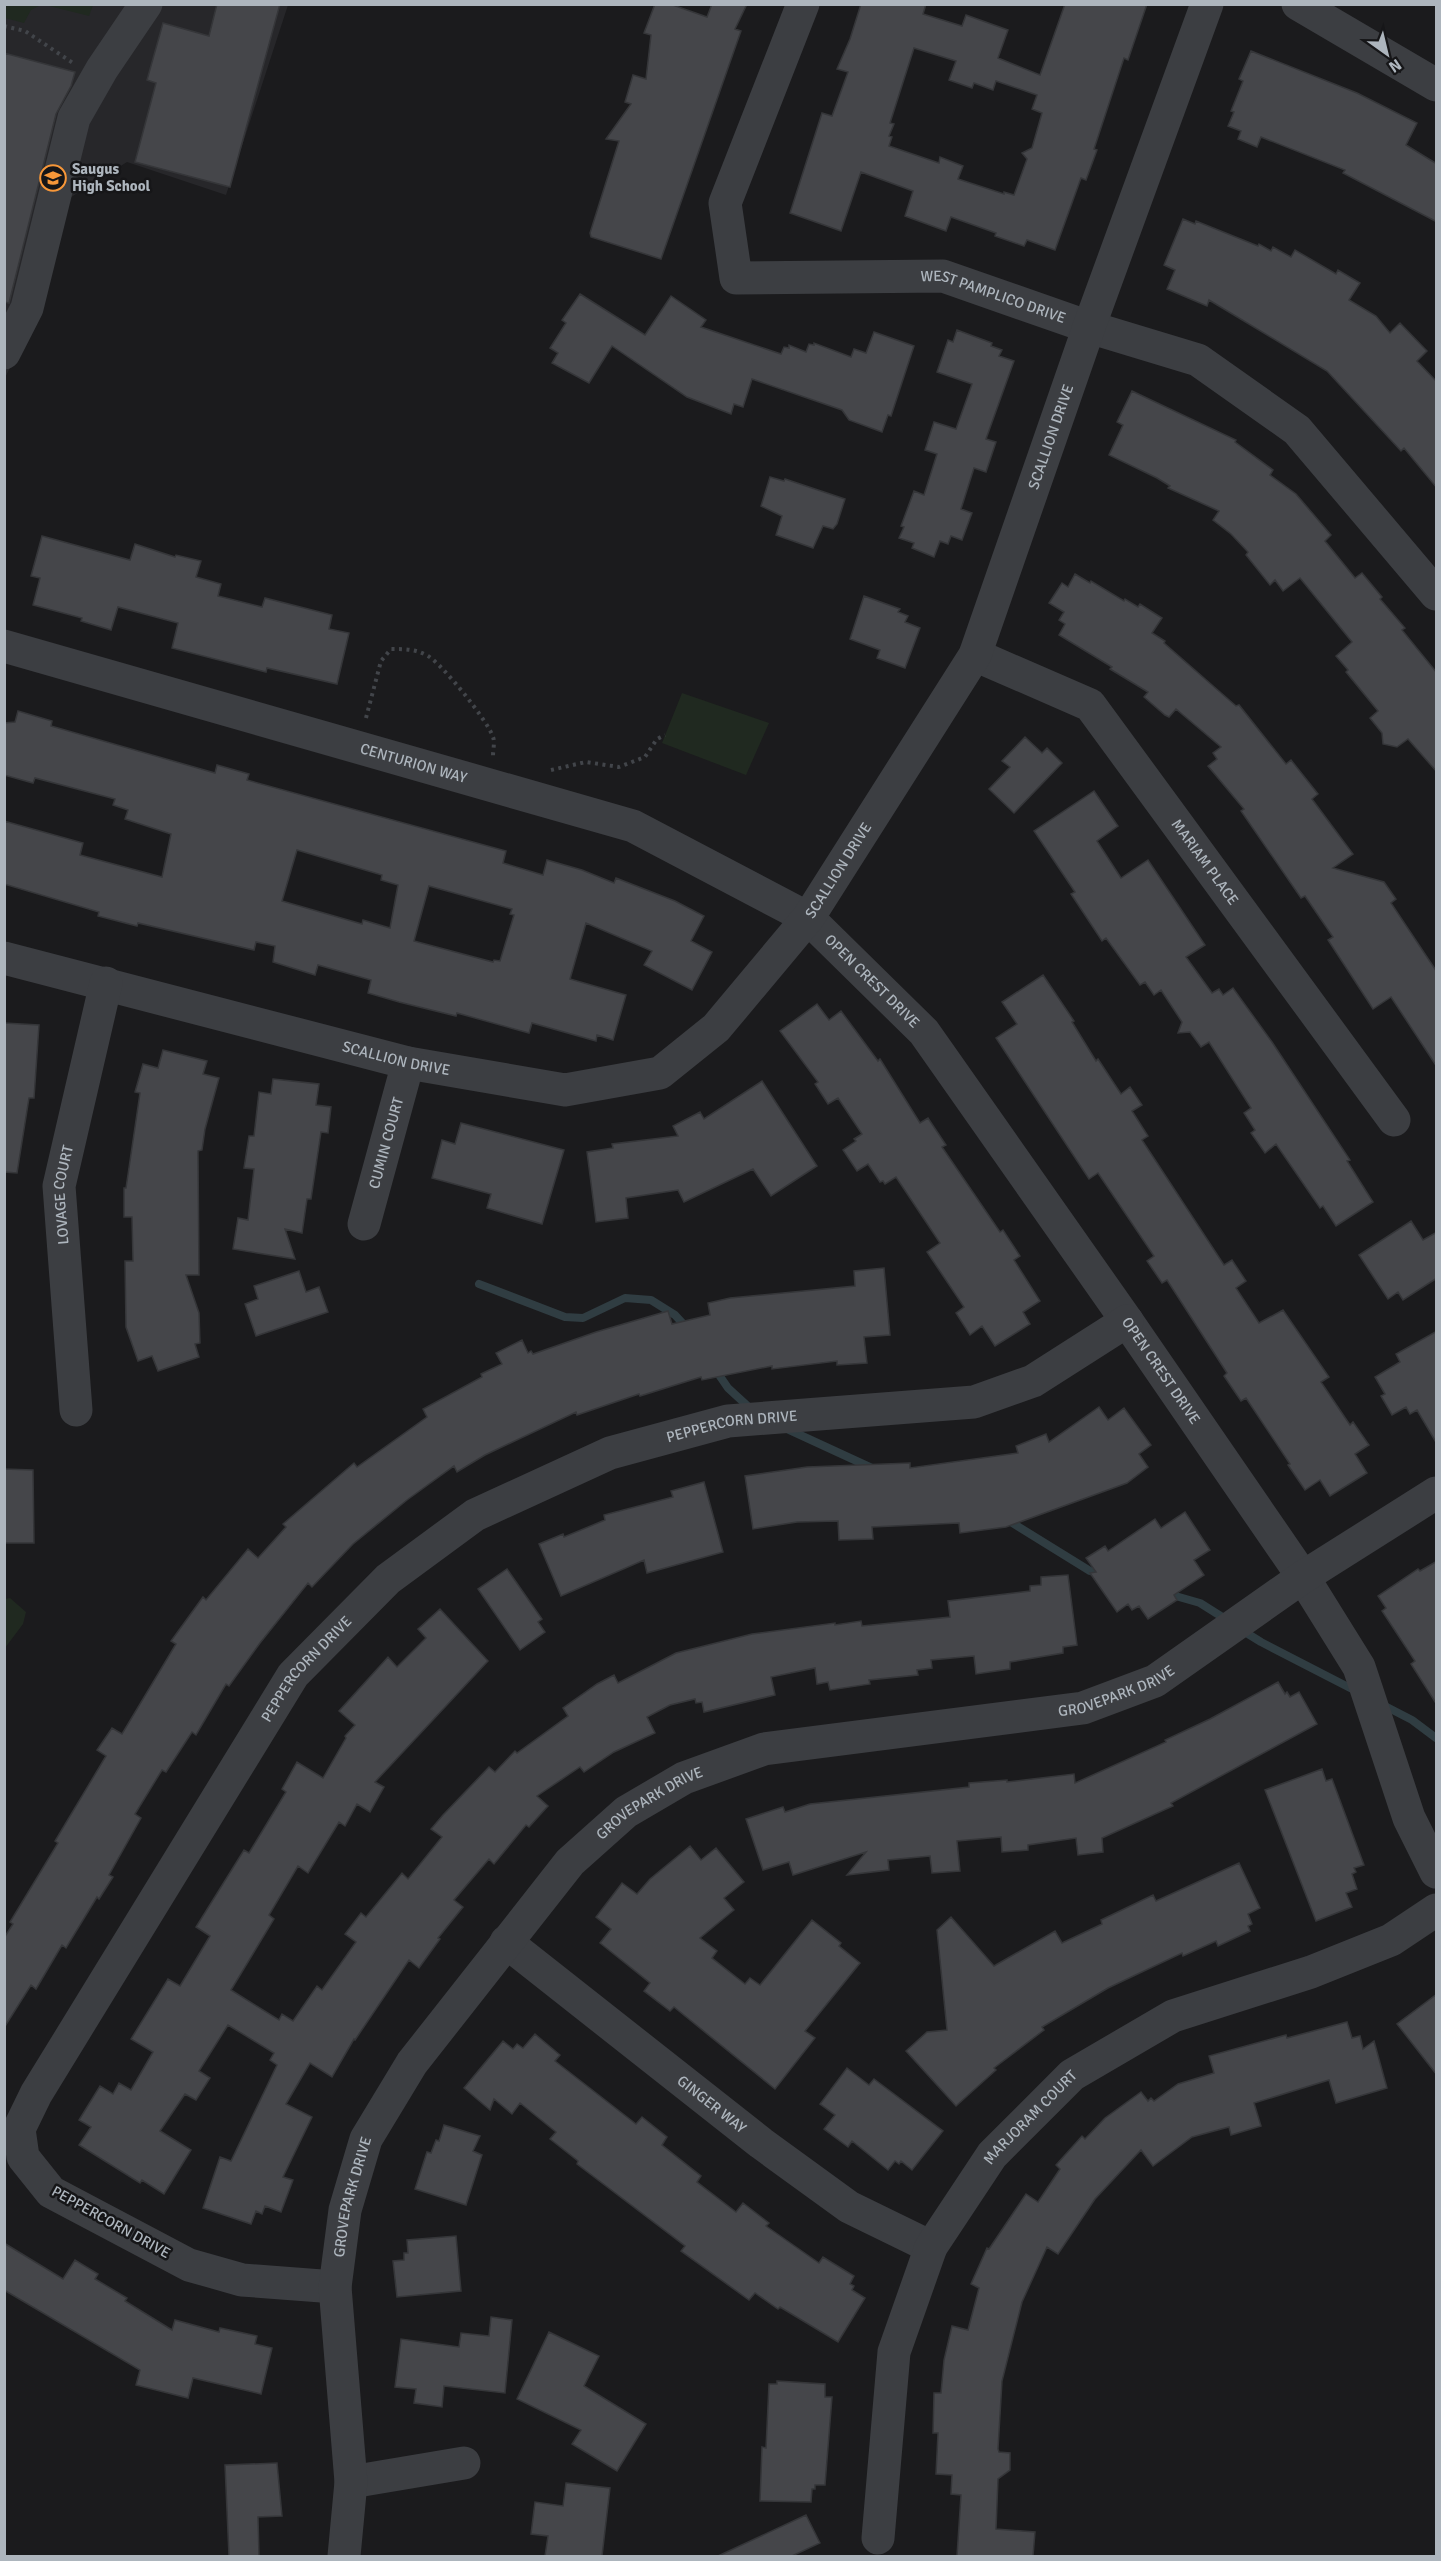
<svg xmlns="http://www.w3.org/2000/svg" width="1441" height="2561" font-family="Signika,sans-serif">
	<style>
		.built { fill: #27272a }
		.green { fill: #202920 }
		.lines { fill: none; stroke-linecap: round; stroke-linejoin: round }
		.stream { stroke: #303d42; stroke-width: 8 }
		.building { fill: #45464a; stroke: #353639; stroke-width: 1.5; fill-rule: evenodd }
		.path { stroke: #42454a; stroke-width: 4; stroke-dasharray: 3 4.5; stroke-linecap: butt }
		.minor { stroke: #3c3e42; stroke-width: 33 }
		.labels { text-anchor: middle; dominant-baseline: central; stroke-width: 5; stroke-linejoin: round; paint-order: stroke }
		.poi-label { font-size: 15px; font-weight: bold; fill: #adb5bd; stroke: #161618; text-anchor: start }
		.street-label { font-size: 15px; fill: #adb5bd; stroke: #161618 }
	</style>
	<rect width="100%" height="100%" fill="#1b1b1d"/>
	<!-- built -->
	<path class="built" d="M5,5H288L226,195L127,162L60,204L35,313L5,378Z"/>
	<!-- green -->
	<path class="green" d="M5,4H41V5L31,10L24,23L5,18Z
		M45,5L93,4V5L89,16Z
		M682,693L769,723L746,775L662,743Z
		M10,1598L26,1612L23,1624L5,1648V1599Z"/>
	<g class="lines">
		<!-- stream -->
		<path class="stream" d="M479,1284L565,1317L583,1318L625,1298L651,1300L675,1315L687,1328
			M715,1369L728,1388L752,1410
			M785,1428L874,1469
			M1006,1519L1090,1571L1104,1575
			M1165,1593L1200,1603L1227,1620
			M1240,1629L1261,1642L1356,1691
			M1381,1704L1412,1720L1436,1738"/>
	</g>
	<!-- building -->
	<path class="building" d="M217,4H280L230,187L135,162L156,83L147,80L163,23L209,36Z
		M655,4H670L707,17L712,4H747L735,29L741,31L661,259L591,237L590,233L619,141L606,139L631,104L625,102L633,75L646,79L651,35L644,33Z
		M861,4H926L923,14L962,26L966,15L1008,30L998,58L1040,75L1065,4H1147L1128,60L1124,58L1094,149L1097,150L1086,180L1081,178L1055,250L1027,240L1024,246L995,236L996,233L951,217L946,231L905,216L913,191L861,172L841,231L790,213L822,113L832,116L848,72L837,69L850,39ZM914,48L956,61L949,80L972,88L974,83L993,90L996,81L1037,95L1032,109L1042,113L1032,148L1022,153L1027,159L1014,195L1004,192V194L958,179L963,166L940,157L939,163L889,146L892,137L889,136L894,124L890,123Z
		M1251,51L1357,93L1417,123L1406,145L1437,164V222L1343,173L1345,170L1261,137L1257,147L1238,139L1241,131L1228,126L1234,112L1231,111L1243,81L1239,79Z
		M4,53L75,72L71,86L56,114L9,303L4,302Z
		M1183,219L1195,224L1196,221L1258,246L1259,244L1271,251L1273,247L1291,257L1295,250L1336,274L1338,270L1360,283L1349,300L1376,316L1390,333L1400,323L1427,351L1417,361L1437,382V488L1404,448L1401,451L1327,371L1209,300L1207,306L1167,289L1175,270L1164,265Z
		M580,294L645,335L671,296L706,320L701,327L781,354L784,347L789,348V345L806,352L809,344L814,345V343L851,357L854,349L866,353L874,332L914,346L891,416L888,415L882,432L849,420L842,410L752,379L743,407L734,404L731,414L687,397L612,346L589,383L552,363L558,353L550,348L566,323L562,320Z
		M957,330L992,343L991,346L1002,350L999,356L1014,361L986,439L996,442L986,472L974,468L961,509L972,513L962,540L951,536L948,544L940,541L934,557L912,548L914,543L899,538L904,527L901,526L914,491L924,495L937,454L925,450L934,422L956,429L972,384L937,372L948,340L953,342Z
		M1132,391L1236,440L1235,442L1273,470L1270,475L1296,494L1331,535L1325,541L1355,578L1362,573L1382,597L1380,599L1405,628L1402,630L1437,673V772L1408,739L1397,747L1383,744L1382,733L1370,718L1378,711L1346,672L1348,670L1336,656L1352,642L1300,578L1283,591L1275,580L1270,585L1246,555L1248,552L1231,534L1213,520L1219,511L1168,488L1170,486L1157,478L1109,455L1123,425L1117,422Z
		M770,477L784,481L785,479L845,499L837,524L833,529L823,526L813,548L776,535L782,516L761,506Z
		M42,536L130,560L135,544L175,557L176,555L201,561L196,577L221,584L218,596L262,607L265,598L332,615L329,629L349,633L337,684L267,668L266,672L172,648L178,623L118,607L111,630L81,621L82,618L33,605L40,578L31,576Z
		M1075,574L1090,583L1091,581L1124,601L1125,599L1138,607L1140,604L1162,618L1152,633L1165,641L1164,643L1236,706L1239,705L1286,764L1291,760L1318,794L1312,799L1353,854L1333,868L1384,882L1396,899L1391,903L1437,972V1067L1391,997L1373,1009L1328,940L1333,937L1305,896L1301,898L1241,811L1244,809L1208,766L1217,759L1213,753L1221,747L1176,709L1169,717L1165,715L1144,697L1148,692L1110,669L1112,667L1059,635L1065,624L1059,620L1064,612L1049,603L1062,583L1068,587Z
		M864,596L900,609L898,612L908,616L905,622L920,628L905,668L877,658L880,650L850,639Z
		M18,711L52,721L51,726L215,773L217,765L249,774L247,780L506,851L503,863L543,875L547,860L582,870L614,883L616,878L675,901L704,916L691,941L712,952L692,990L644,965L652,951L586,923L570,979L626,995L613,1040L597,1035L596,1041L532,1023L529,1033L457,1013L456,1016L399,1002L368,993L371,980L318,965L315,975L273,962L275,946L256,942L254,950L138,923L137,926L98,916L99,912L4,884V821L83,843L80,855L162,877L171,834L125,819L128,810L113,805L115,799L35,778L33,783L4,775V723L15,722ZM297,850L382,875L381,880L398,885L390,928L363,920L362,924L282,901ZM429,886L512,909L510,914L514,915L500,961L494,960L493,962L414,941Z
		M1025,737L1042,753L1047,748L1062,763L1014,813L989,789L1010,767L1002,761Z
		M1094,791L1118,826L1097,841L1121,878L1148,860L1205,945L1186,957L1212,993L1219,989L1223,995L1233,988L1272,1042L1350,1160L1347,1161L1373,1202L1336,1226L1323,1206L1320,1208L1276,1144L1265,1153L1251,1133L1255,1130L1244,1113L1251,1108L1209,1042L1201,1047L1190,1032L1178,1033L1182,1022L1161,990L1154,995L1145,982L1140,985L1106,938L1102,941L1071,894L1075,892L1034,831Z
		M1043,975L1074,1021L1072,1022L1096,1061L1098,1059L1121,1094L1130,1087L1142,1105L1132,1111L1148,1136L1142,1140L1224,1265L1232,1260L1246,1281L1236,1288L1259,1323L1283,1310L1329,1377L1321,1382L1350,1425L1353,1422L1369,1445L1355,1454L1367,1473L1330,1496L1320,1480L1305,1490L1288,1465L1290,1464L1246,1398L1241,1401L1224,1376L1227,1373L1167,1280L1162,1283L1147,1261L1154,1256L1098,1173L1089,1179L996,1038L1017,1024L1002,1002Z
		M817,1004L829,1020L841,1011L878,1061L880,1059L920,1123L928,1118L946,1145L942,1147L1000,1232L1003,1230L1020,1256L1014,1260L1040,1301L1023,1312L1030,1324L995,1346L982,1326L970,1335L956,1313L964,1307L927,1252L940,1243L896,1177L885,1184L883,1181L880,1182L868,1164L857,1171L843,1150L856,1141L854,1139L862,1134L838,1098L828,1104L815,1084L818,1082L780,1031Z
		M4,1023L39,1025L34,1098H29L17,1173L4,1172Z
		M163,1050L207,1061L203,1074L219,1078L205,1129L202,1150L198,1151L199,1275H186L199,1313L200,1343L195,1344L199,1357L158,1371L152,1356L138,1361L126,1327L125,1261H133L132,1217H124V1188H126L140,1093L135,1092L143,1064L158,1068Z
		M273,1079L319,1084L316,1105L331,1107L328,1133L321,1132L311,1199H307L302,1233L285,1229L295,1259L233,1249L238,1218L248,1220L254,1169L244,1168L249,1136H254L259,1092L271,1094Z
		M762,1081L817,1166L771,1196L753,1169L684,1202L678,1190L626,1198L628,1218L596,1222L587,1152L613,1148L612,1144L678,1136L673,1126L700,1112L704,1119Z
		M461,1123L564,1150L542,1224L487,1208L491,1194L432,1178L442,1140L455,1144Z
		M1411,1221L1423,1240L1437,1232V1278L1403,1300L1398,1292L1388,1299L1359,1255Z
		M884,1268L890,1335L864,1337L867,1363L837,1365V1361L772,1369V1366L702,1380L701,1377L640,1396L639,1394L577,1415L576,1412L485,1455L457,1472L454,1466L407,1500L353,1544L312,1587L308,1583L260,1643L229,1686L226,1684L196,1735L192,1732L166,1772L162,1770L135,1814L141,1818L109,1875L113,1877L99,1899L97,1897L66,1948L62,1945L36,1989L31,1985L4,2028V1938L13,1924L10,1922L58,1843L55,1841L106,1756L97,1750L112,1728L122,1734L176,1644L171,1641L203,1597L206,1600L248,1549L258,1558L286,1527L283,1524L354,1463L357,1467L427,1417L423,1409L482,1377L481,1374L502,1364L496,1353L522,1340L528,1353L531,1351L533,1354L596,1332L668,1311L672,1324L710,1315L708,1303L730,1298L855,1286L854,1271Z
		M299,1271L306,1292L319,1287L328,1312L256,1336L245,1304L258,1299L254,1286Z
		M1437,1331V1444L1417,1410L1410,1414L1406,1407L1392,1415L1381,1396L1385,1394L1375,1377L1400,1362L1396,1354Z
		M1099,1407L1108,1420L1124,1408L1151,1445L1139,1454L1148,1467L1127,1483L1006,1527L960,1533L959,1523L872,1527L873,1539L839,1540L838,1521L797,1522L753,1529L745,1476L807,1467L910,1463V1468L1018,1453L1016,1446L1046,1434L1049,1442Z
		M4,1469L33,1470L34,1543H4Z
		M704,1482L723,1552L647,1573L644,1560L561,1596L539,1544L563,1534L564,1537L605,1520L604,1515L673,1497L671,1491Z
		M1185,1512L1210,1550L1194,1560L1204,1575L1174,1595L1177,1600L1148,1619L1139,1606L1132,1610L1128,1604L1117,1612L1090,1573L1096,1572L1086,1558L1105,1546L1108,1551L1155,1519L1161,1528Z
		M1437,1561V1705L1411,1664L1415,1661L1382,1611L1386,1608L1378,1596L1418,1569L1420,1571Z
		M507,1569L542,1619L538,1622L545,1632L520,1650L478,1589Z
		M1068,1575L1077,1645L1063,1647V1653L1010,1662V1669L976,1674L974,1656L931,1660L932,1668L917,1670L918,1675L869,1680L870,1684L830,1690L828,1682L817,1684L815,1668L771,1677L775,1695L704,1712L702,1702L696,1703L695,1699L670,1705L647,1717L655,1733L614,1752L584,1772L580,1767L537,1796L548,1806L529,1827L526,1825L494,1864L489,1859L454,1900L463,1907L438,1938L440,1939L419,1968L409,1960L355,2040L354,2039L332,2077L310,2063L286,2104L312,2117L283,2177L293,2180L281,2212L265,2206L262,2214L256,2211L251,2224L203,2208L220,2157L231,2161L277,2065L270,2060L274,2053L228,2025L199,2071L210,2078L196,2100L185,2094L160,2131L191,2150L164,2194L142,2180L140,2183L79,2145L91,2127L79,2120L100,2086L113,2094L119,2083L131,2090L153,2052L131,2039L168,1979L180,1986L210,1936L196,1927L244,1850L249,1853L286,1792L282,1789L297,1762L323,1778L346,1738L345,1736L355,1725L339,1711L388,1657L397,1667L426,1638L418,1629L440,1609L488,1661L375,1782L384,1787L370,1812L357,1804L345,1826L339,1822L308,1873L298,1866L269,1915L274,1919L231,1990L279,2020L282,2014L293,2021L317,1986L322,1990L356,1942L345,1934L361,1913L366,1917L402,1873L408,1879L442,1837L431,1829L443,1815L489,1767L495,1772L515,1751L517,1753L568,1716L563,1708L597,1684L614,1675L618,1683L676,1653L752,1634L835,1623V1625L861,1621L862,1626L950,1617L948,1601L1030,1591V1586L1041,1585V1577Z
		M1278,1682L1285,1694L1287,1692L1290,1697L1299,1692L1317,1724L1171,1803L1173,1806L1102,1838L1103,1852L1078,1855L1076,1838L1028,1845V1850L1002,1852L1001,1837L957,1841L960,1871L932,1873L930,1856L888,1860L889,1870L847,1875L866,1852L793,1875L789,1862L763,1870L746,1819L783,1807L785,1812L810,1804L969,1787V1783L1007,1780V1782L1074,1774L1075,1783L1166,1742L1165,1740L1210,1719Z
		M1322,1769L1326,1781L1332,1779L1364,1865L1354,1868L1356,1872L1352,1874L1357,1889L1346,1893L1352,1907L1316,1921L1265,1790Z
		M690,1846L701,1860L716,1848L744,1882L724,1898L734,1910L700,1938L717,1951L712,1958L745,1984L750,1978L760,1985L812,1920L841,1943L839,1946L860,1963L805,2031L815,2038L775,2089L674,2007L670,2011L644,1991L650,1983L600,1943L611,1929L596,1917L622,1883L637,1894L650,1879Z
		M1239,1863L1260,1908L1248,1914L1252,1924L1248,1926L1250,1931L1218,1946L1216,1941L1183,1956L1182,1953L1108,1988L1042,2027L1044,2030L994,2068L996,2070L956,2106L906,2051L927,2032L947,2030L937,1930L951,1917L994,1966L1055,1931L1062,1943L1102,1924L1101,1920L1153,1895L1156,1901Z
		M1437,1994V2075L1397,2024Z
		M1347,2022L1352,2038L1360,2036L1363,2049L1374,2041L1387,2088L1336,2103L1329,2080L1254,2103L1261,2126L1231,2135L1229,2127L1192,2137L1153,2166L1141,2150L1095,2199L1058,2254L1047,2247L1022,2302L1002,2381L998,2449L999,2452L1010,2453V2470L998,2479L996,2529L1035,2532L1033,2556H957L961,2495L951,2494L952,2475L936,2474L938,2433H933L934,2393H941L944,2360L952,2326L968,2330L979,2288L971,2284L987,2248L989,2249L1026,2194L1038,2202L1060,2169L1056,2165L1082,2136L1085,2139L1105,2118L1141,2092L1148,2101L1151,2098L1154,2101L1178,2084L1214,2073L1209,2056L1286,2035L1287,2038Z
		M535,2034L560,2055L555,2061L636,2124L642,2117L667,2137L662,2145L701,2176L697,2182L736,2212L743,2203L769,2223L766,2226L819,2263L823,2257L854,2276L850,2284L854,2286L852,2290L865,2298L838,2342L780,2307L778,2309L755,2293L749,2300L681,2251L685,2246L577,2164L578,2161L550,2139L556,2132L520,2103L512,2114L494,2099L490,2110L464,2088L503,2041L513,2049L517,2044L523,2048Z
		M847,2068L869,2085L874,2079L943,2131L912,2170L901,2161L899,2164L895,2161L888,2170L852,2141L848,2147L824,2129L835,2115L820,2104Z
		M444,2125L480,2136L473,2151L482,2155L466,2205L415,2189L427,2152L431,2153L436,2140L439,2141Z
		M456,2236L461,2291L397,2297L393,2261L404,2260V2253H408L407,2240Z
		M4,2243L63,2279L75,2260L98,2274L95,2279L127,2298L125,2301L172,2330L175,2320L219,2332L220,2328L257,2336L255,2344L272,2348L261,2394L193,2378L188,2398L136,2385L140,2370L4,2290Z
		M491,2317L512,2320L505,2393L444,2386L442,2407L414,2403L416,2389L395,2387L401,2339L459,2347L461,2333L489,2336Z
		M549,2332L599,2356L584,2386L646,2424L617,2471L572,2444L581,2430L517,2399Z
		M777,2381L825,2384V2397H832L825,2485H815V2489H812L811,2502L760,2501L762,2447L766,2448L769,2384H777Z
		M277,2463L282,2516L258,2517L259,2556H229L225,2465Z
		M566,2483L610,2488L602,2556H545L548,2536L531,2534L535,2502L563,2506Z
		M806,2515L820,2543L792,2556H718Z"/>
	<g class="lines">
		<!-- path -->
		<path class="path" d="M4,26L25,31L73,63
			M366,718L381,661L391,649C405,649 416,649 428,656C442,664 488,721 493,737C495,742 493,750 493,756
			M551,770L586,762L619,767L645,757L657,739L665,735"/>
		<!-- minor -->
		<g class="minor">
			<path id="s1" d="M803,4L725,203L736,278L943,276L1089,327L1198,360L1297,430L1436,594"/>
			<path d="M1298,4L1436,85"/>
			<path d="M4,353L27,308L74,118L102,69L146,4"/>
			<path id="s2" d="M4,646L633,826L808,918L924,1032L1127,1321L1303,1577L1359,1667L1409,1818L1436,1872"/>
			<path id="s3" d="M975,655L1090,705L1394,1120"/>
			<path id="s4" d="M4,958L408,1063L565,1090L660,1073L716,1028L808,918L975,655L1089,327L1207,4"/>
			<path id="s5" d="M364,1224L408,1063"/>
			<path id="s6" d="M76,1410L59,1186L106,983"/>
			<path id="s7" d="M506,1942L761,2143L849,2207L931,2247"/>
			<path id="s8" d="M335,2287L242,2280L189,2265L51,2192L23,2157L19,2129L36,2094L293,1675L388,1579L475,1515L610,1453L728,1421L974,1402L1033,1381L1127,1321"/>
			<path d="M351,2482L464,2463"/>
			<path id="s9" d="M878,2538L894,2352L931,2247L992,2155L1072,2075L1173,2016L1311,1972L1391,1940L1436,1910"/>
			<path id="s10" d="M344,2556L351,2482L335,2287L345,2210L366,2139L412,2063L570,1862L626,1812L684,1778L764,1749L1083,1708L1155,1681L1303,1577L1436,1493"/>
		</g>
	</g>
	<!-- icons -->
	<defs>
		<g id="school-ring" transform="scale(1.35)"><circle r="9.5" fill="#161618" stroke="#f79739" stroke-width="1.5"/><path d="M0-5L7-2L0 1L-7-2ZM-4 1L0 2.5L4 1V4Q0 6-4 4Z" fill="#f79739"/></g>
	</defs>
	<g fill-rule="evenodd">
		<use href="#school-ring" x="53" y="178"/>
	</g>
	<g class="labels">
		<!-- poi labels -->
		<g class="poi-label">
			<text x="72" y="169">Saugus<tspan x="72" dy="17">High School</tspan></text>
		</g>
		<!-- street labels -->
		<g class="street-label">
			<text stroke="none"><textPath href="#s1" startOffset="550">WEST PAMPLICO DRIVE</textPath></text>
			<text stroke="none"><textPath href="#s4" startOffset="1431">SCALLION DRIVE</textPath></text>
			<text stroke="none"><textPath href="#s2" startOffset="426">CENTURION WAY</textPath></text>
			<text stroke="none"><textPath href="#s3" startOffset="320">MARIAM PLACE</textPath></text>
			<text stroke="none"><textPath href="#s4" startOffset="945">SCALLION DRIVE</textPath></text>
			<text stroke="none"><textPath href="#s2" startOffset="942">OPEN CREST DRIVE</textPath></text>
			<text stroke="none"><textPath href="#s4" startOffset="405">SCALLION DRIVE</textPath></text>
			<text stroke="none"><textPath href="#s5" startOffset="84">CUMIN COURT</textPath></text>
			<text stroke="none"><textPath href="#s6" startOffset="216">LOVAGE COURT</textPath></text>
			<text stroke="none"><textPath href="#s2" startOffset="1428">OPEN CREST DRIVE</textPath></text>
			<text stroke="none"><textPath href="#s8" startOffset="1425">PEPPERCORN DRIVE</textPath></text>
			<text stroke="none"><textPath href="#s8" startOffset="921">PEPPERCORN DRIVE</textPath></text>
			<text stroke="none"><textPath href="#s10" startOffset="1352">GROVEPARK DRIVE</textPath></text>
			<text stroke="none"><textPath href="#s10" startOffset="866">GROVEPARK DRIVE</textPath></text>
			<text stroke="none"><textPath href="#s7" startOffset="262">GINGER WAY</textPath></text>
			<text stroke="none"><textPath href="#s9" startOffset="462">MARJORAM COURT</textPath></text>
			<text stroke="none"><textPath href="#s10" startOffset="362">GROVEPARK DRIVE</textPath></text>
			<text transform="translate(111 2222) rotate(29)">PEPPERCORN DRIVE</text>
		</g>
	</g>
	<!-- border -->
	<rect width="1441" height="2561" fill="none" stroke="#adb5bd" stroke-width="12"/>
	<!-- north arrow -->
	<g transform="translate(1387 54) rotate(146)" stroke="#161618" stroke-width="4.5" paint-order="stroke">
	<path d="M0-4.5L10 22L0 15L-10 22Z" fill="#adb5bd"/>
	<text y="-9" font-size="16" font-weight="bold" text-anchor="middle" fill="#adb5bd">N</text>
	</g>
</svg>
